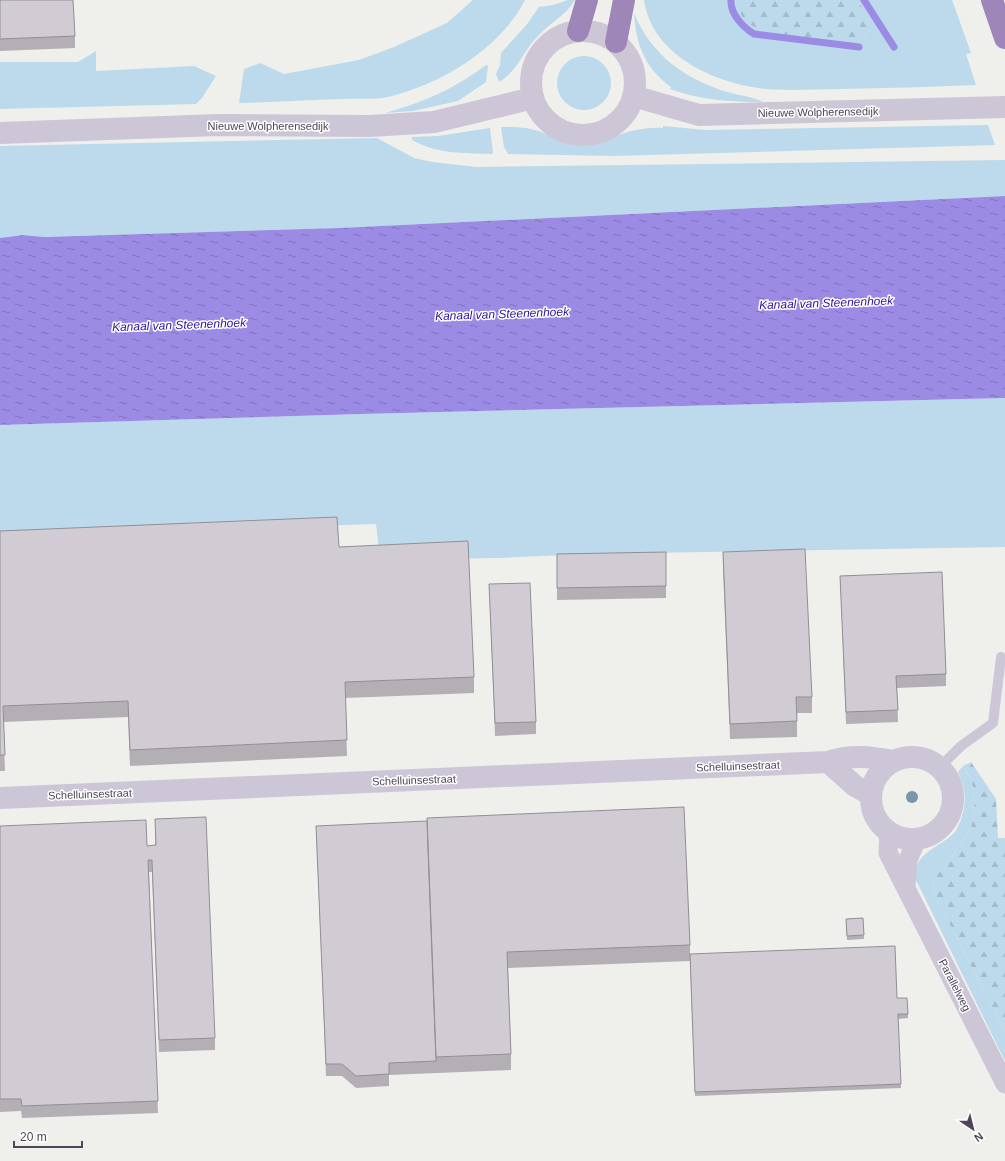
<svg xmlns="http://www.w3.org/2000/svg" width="1005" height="1161" font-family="Arial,sans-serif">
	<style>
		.green { fill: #bcdaeb }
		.forest { fill: url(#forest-firs) }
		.water { fill: url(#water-ripples) }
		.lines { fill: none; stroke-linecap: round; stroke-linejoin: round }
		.stream { stroke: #9b8be5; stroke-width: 7 }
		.service { stroke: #cdc6d6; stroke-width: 10 }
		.minor { stroke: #cdc6d6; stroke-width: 19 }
		.tertiary { stroke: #cdc6d6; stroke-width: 22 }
		.motorway { stroke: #9e86b9; stroke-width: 22 }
		.tree { fill: #7b95aa }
		.wall { fill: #b4afb5 }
		.building { fill: #d1ccd3; stroke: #928f94 }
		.labels { text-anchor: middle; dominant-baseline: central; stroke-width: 3; stroke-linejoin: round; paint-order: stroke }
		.street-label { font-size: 11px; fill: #4e4658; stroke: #fff }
		.water-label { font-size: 12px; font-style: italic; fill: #2c149c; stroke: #fff }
	</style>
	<defs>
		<pattern id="forest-firs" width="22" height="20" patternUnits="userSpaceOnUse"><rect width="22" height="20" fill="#bcdaeb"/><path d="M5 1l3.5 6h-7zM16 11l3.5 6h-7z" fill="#a3bccc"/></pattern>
		<pattern id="water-ripples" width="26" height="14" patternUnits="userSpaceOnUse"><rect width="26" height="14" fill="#9b8be5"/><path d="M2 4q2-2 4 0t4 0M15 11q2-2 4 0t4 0" fill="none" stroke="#8173bc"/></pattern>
	</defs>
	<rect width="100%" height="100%" fill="#efefec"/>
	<!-- green -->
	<path class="green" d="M473,0H525C499,50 441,84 388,97C374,100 357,98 342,99C308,100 274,102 239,103L244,69L260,63L284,74L359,60L394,47L447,23Z
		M568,0H575C565,16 551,22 539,35C522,51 520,69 499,82L496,74L500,65L501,53L528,23L539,7L553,5Z
		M644,0H952L971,53L966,54L976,85C930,87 885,88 840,89C811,89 780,92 752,87C706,79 651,51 644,0Z
		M634,13C651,55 685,79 727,92C738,95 754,97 763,102C730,102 701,100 670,89L671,87C645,68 636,45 634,13Z
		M96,51V71L194,66L216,76L202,98L196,104L0,109V62H78Z
		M557 83a27 27 0 1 1 54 0a27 27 0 1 1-54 0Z
		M486,65L488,66L486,82L458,101L413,111L385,113C422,103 456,88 486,65Z
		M988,125L995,145L614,156L508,154L504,147L501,127C516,127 532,127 546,134C559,140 569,146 583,146C597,146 606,140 618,135C633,130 647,127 663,128V126L705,130Z
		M490,128L493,153L491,154C464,153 437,154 412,140V137L438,136Z
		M377,138L414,158L432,162L477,167L1005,160V196L339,228L44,237L23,235L0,238V146Z
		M1005,398V547L586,554L497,558L386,560L380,557L376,524L0,536V425L361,414Z
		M963,766L972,781L975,812L971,827L963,842L935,878L933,887L935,896L1005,1031V1061L914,876C916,852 939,848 954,833C957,830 958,826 960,822C967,804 966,789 958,772Z"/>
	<!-- forest -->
	<path class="forest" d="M735,0H857L876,25L870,39L860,43C828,39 780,40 751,25C742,20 738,9 735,0Z
		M971,762L996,799L998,838H1005V1031L935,896L933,887L935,878L963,842L971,827L975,812L972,781L963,766Z"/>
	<!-- water -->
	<path class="water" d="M1005,196V398L361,414L0,425V238L23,235L44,237L339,228Z"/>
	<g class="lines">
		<!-- stream -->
		<path class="stream" d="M731,0C730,14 743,27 754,34L859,47
			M864,0L894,47"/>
		<!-- service -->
		<path class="service" d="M939,768L961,746L993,723L1001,657"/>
		<!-- minor -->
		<path class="minor" d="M889,832L888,853L1005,1084
			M906,886L908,860L917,839"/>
		<!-- tertiary -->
		<path class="tertiary" d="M531 83a52 52 0 1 1 104 0a52 52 0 1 1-104 0Z
			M633,96L699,115L1005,107
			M0,133L218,125L370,126L434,122L533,98
			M871 798a41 41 0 1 1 82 0a41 41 0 1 1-82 0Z
			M828,762L855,786L871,795
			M0,798L828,762C850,754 871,757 894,761"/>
		<!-- motorway -->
		<path class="motorway" d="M992,0L1005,38
			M578,31L587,0
			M616,42L624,0"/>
	</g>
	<!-- trees -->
	<circle class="tree" cx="912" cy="797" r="6"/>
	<!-- wall -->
	<path class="wall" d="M0,0L75,36V48L0,51Z
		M0,531L339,547L474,677V693L345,698L347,756L130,766L128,717L3,722L5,771H0Z
		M666,552V598L557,600V554Z
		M723,552L812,697V713H797V737L730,739L723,568Z
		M840,576L946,674V686L897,688L898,722L846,724Z
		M489,584L536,722V734L495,736Z
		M155,819L215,1038V1050L159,1052L152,872H149L158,1113L22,1118L21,1111L0,1112V826L147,846L155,845Z
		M316,826L690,945V954L897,998L908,1014V1018L898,1019L901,1088L695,1096L690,961L508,968L511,1054V1070L389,1075V1086L356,1088L342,1076H326Z
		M863,918L864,939L847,940L846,919Z"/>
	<!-- building -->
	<path class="building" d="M0,0H73L75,36L0,39Z
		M337,517L339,547L468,541L474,677L345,682L347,740L130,750L128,701L3,706L5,755H0V531Z
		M805,549L812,697H796L797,721L730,724L723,552Z
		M666,552V586L557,588V554Z
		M942,572L946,674L896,676L898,710L846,712L840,576Z
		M530,583L536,722L495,723L489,584Z
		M684,807L690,945L507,952L511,1054L436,1057L427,818Z
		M206,817L215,1038L159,1040L152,860H148L158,1101L22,1106L21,1099H0V826L146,820L147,846L156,845L155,819Z
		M427,821L436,1061L389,1063V1074L356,1076L342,1064H326L316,826Z
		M863,918L864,935L847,936L846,919Z
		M895,946L897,998H907L908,1014H898L901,1084L695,1092L690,954Z"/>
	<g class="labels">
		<!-- street labels -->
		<g class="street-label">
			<text transform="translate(818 112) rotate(-1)">Nieuwe Wolpherensedijk</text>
			<text x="268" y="126">Nieuwe Wolpherensedijk</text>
			<text transform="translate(738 766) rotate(-2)">Schelluinsestraat</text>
			<text transform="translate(414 780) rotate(-2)">Schelluinsestraat</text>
			<text transform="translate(90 794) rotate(-2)">Schelluinsestraat</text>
			<text transform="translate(955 985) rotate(63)">Parallelweg</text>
		</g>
		<!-- water labels -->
		<g class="water-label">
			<text transform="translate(826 303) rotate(-2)">Kanaal van Steenenhoek</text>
			<text transform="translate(502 314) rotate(-2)">Kanaal van Steenenhoek</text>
			<text transform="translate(179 325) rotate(-2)">Kanaal van Steenenhoek</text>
		</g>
	</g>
	<!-- north arrow -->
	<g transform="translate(973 1129) rotate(145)" stroke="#ffffff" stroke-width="3" paint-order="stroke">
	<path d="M0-3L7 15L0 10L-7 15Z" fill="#4e4658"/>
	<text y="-6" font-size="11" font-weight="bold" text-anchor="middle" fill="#4e4658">N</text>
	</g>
	<!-- scale -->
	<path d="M14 1141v6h68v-6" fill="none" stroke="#4e4658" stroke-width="2"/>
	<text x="20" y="1141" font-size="12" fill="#4e4658" stroke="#ffffff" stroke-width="3" paint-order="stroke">20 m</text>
</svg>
